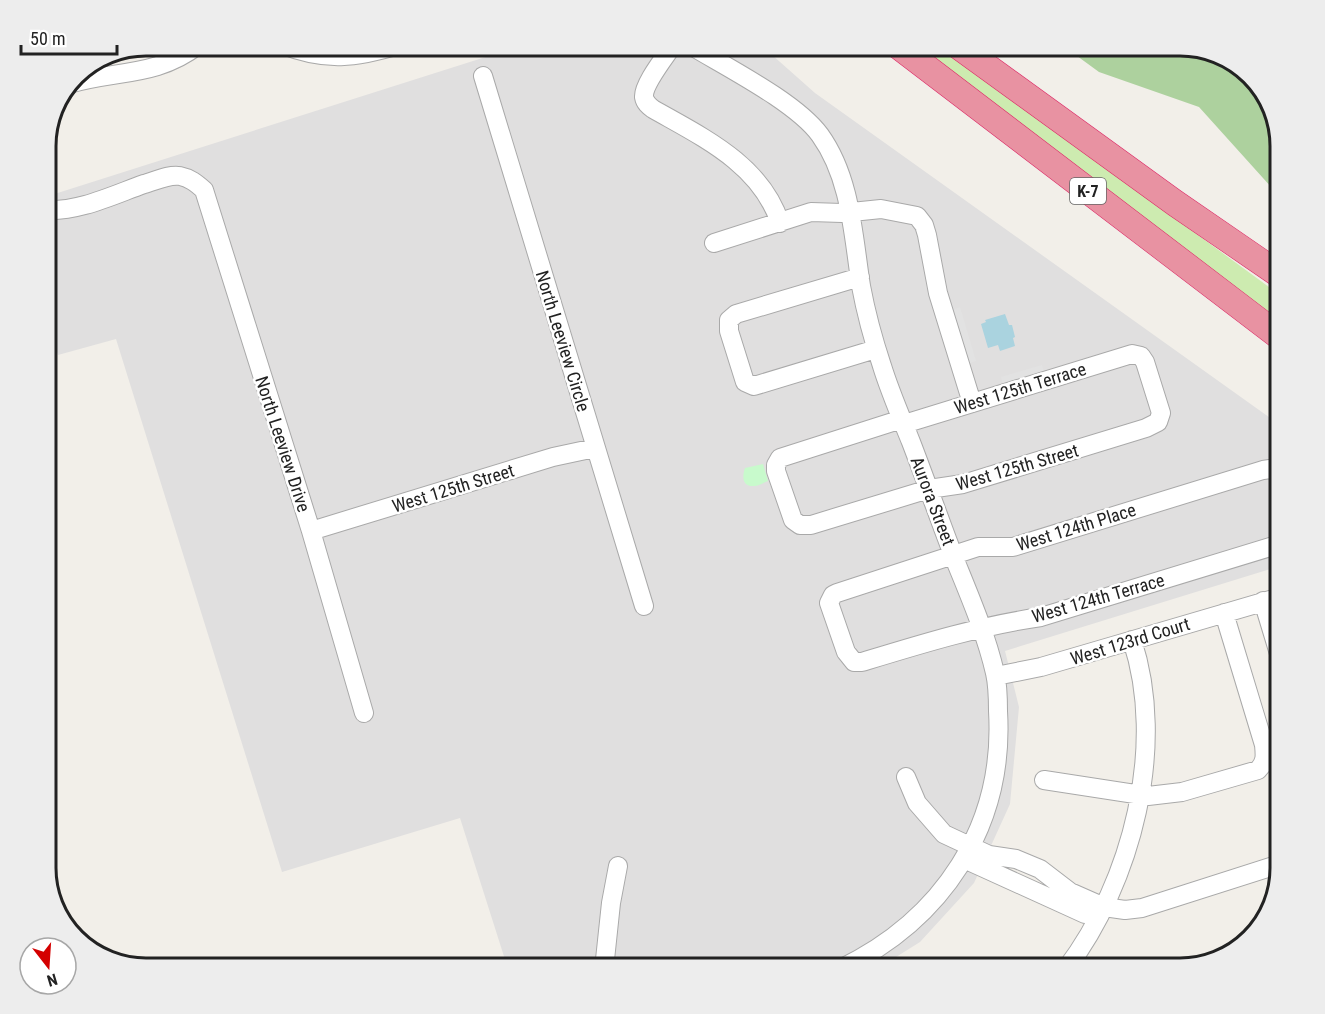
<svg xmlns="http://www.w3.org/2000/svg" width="1325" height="1014" font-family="'Roboto Condensed',sans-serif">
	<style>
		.residential { fill: #e0dfdf }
		.grass { fill: #cdebb0 }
		.forest { fill: #add19e }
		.park { fill: #c8facc }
		.parking { fill: #e2e2e2 }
		.water { fill: #aad3df }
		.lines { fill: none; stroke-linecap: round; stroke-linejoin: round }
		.minor-casing { stroke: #a9a9a9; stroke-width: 20 }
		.highway-casing { stroke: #dc2a67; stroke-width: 27 }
		.minor { stroke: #fff; stroke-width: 18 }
		.highway { stroke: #e892a2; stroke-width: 26 }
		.labels { text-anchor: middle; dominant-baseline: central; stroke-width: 5; stroke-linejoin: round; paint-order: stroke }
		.shield { fill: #fff; stroke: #646464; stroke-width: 1.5 }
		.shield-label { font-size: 16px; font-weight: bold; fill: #222 }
		.street-label { font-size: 18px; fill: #222; stroke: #fff }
		.rim { fill: none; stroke: #222; stroke-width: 3 }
	</style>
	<rect width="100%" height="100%" fill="#f2efe9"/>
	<!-- residential -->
	<path class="residential" d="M523,45H761L815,93L1280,425V566L1005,651L1019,707L1010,804L974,883L920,942L877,969H508L460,818L282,872L116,339L58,355L45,315V197Z"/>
	<!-- grass -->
	<path class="grass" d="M916,45H938L1280,295V325Z"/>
	<!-- forest -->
	<path class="forest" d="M1062,45H1180L1241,66L1270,102L1280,145V197L1199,107L1099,72Z"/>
	<!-- park -->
	<path class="park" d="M763,464L768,481C763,483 759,486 754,486C742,487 742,476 745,468Z"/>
	<!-- parking -->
	<path class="parking" d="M960,307L976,361L966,364L950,311Z
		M1042,365L1045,375L1004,387L1001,377Z"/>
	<!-- water -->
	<path class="water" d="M1005,314L1009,325H1012L1015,337L1013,338L1015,346L1000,351L998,345L988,348L981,324L986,322L985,320Z"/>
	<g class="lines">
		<!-- minor casing -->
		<g class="minor-casing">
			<path id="minor" d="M283,45C326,62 356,58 399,45
				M673,45C666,56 643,84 644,97C645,103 649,106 653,109C702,137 761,164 780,223
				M690,45C726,67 796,102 820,135C851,178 853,235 861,286C866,313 873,339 882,366C890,392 901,417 911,442C926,481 940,521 955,560C970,597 986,634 995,673C998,686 998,699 998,711C1005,827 942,920 840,969
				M483,76L644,606
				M69,84C116,70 157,77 198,45
				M45,210C79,212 113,195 144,184C155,181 169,174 180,176C190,178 196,183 204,190L311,531L364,713
				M714,243L811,212L842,213L881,209L917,216L924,225L927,235L938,293L972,403
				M860,277L736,314L729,320V331L745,382L754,386L876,349
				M902,419L780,458L776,465V471L793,520L800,525H811L929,489L963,484L1146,428L1158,422L1161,413L1145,362L1141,356L1132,354L904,424
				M1280,473L1270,469L1263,470L1013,547H978L837,593L833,595L829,603L846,652L854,662H862C921,644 979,626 1041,617L1280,544
				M311,531L553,457L595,448
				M1263,601L1280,657
				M996,676L1041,667L1280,597
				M906,777L917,803L944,834L989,855L1016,859L1040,869L1070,892L1104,907L1125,910L1142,908L1280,864
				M1044,780L1148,796L1182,792L1258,770C1266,762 1265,755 1264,745L1224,613
				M964,859L1085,914L1104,907
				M604,969L611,903L618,866
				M1066,969C1132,882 1167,746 1132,640"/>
		</g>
		<!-- highway casing -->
		<g class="highway-casing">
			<path id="highway" d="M897,45L1280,337
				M957,45L1175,203L1280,275"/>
		</g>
		<!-- minor -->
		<use href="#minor" class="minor"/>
		<!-- highway -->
		<use href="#highway" class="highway"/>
	</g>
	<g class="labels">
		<!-- shield labels -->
		<rect class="shield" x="1070" y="178" width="36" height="26" rx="4.5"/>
		<g class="shield-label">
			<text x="1088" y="191">K-7</text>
		</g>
		<!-- street labels -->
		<g class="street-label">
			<text transform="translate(563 341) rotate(73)">North Leeview Circle</text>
			<text transform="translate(1020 388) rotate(-17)">West 125th Terrace</text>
			<text transform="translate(283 444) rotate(72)">North Leeview Drive</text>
			<text transform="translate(1017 467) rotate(-16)">West 125th Street</text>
			<text transform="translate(453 488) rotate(-17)">West 125th Street</text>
			<text transform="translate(933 501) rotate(69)">Aurora Street</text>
			<text transform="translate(1076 527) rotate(-17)">West 124th Place</text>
			<text transform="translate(1098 598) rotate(-16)">West 124th Terrace</text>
			<text transform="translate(1130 641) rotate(-17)">West 123rd Court</text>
		</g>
	</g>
	<!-- crop -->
	<path d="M0 0H1325V1014H0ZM146 56H1180A90 90 0 0 1 1270 146V868A90 90 0 0 1 1180 958H146A90 90 0 0 1 56 868V146A90 90 0 0 1 146 56Z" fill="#ededed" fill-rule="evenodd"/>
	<path class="rim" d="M146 56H1180A90 90 0 0 1 1270 146V868A90 90 0 0 1 1180 958H146A90 90 0 0 1 56 868V146A90 90 0 0 1 146 56Z"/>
	<!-- north arrow -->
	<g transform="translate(48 966) rotate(163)"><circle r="28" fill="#ffffff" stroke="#a7a7a7" stroke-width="1.5"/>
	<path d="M0-4.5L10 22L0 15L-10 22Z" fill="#d40000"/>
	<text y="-9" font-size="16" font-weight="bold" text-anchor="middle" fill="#222222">N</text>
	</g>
	<!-- scale -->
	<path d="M21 45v9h96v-9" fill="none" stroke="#222222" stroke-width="3"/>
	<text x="30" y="45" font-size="18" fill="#222222" stroke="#ffffff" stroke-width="4.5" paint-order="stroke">50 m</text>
</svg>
